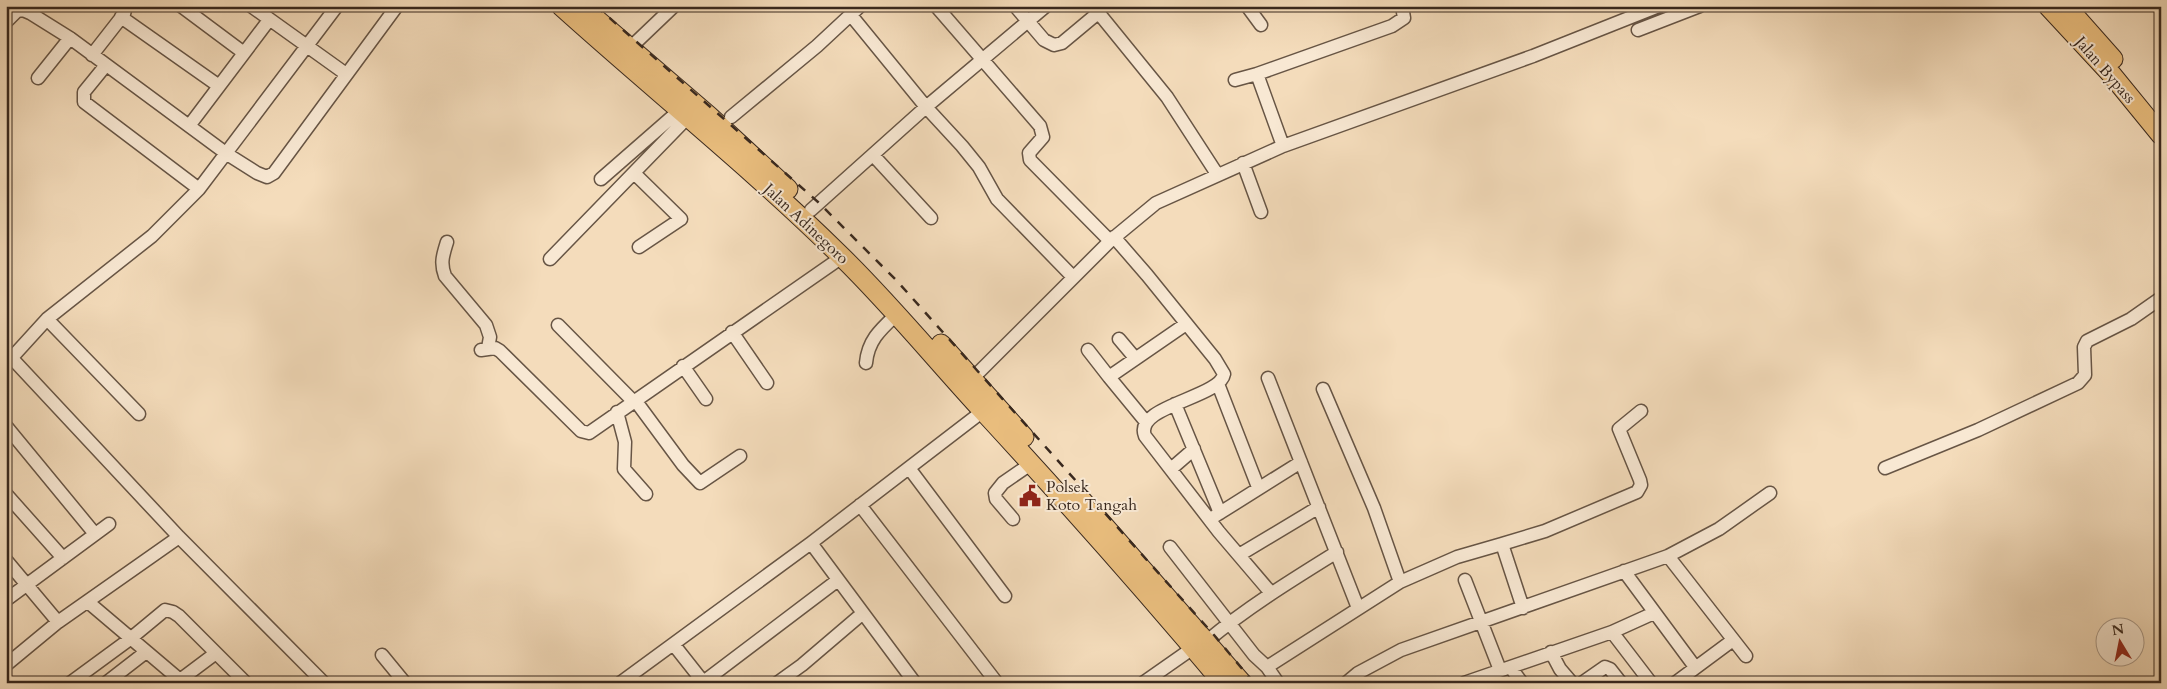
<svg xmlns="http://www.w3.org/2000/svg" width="2167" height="689" font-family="Cardo,serif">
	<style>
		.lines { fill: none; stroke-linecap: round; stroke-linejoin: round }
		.minor-casing { stroke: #675545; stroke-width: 15 }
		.highway-casing { stroke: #38281e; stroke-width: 21 }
		.minor { stroke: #f8e8d3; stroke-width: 12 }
		.highway { stroke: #eabe7e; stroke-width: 19 }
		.rail { stroke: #38281e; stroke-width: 2.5; stroke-dasharray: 9 9; stroke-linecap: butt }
		.labels { text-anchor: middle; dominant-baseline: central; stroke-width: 4; stroke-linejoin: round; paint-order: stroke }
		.street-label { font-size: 16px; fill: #38281e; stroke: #f8e8d3 }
		.poi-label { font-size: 16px; fill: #38281e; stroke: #f8e8d3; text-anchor: start }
	</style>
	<rect width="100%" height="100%" fill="#f4dcbb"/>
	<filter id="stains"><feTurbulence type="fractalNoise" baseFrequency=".004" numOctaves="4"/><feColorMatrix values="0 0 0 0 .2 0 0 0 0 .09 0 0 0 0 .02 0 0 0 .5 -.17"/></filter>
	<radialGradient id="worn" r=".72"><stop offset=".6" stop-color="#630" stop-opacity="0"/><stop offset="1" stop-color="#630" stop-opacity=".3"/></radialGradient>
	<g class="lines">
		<!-- minor casing -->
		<g class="minor-casing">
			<path id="minor" d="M181,6L244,53
				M251,6L346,74
				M936,6L1040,126L1043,137L1029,153L1030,160L1110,241
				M1015,6L1044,40L1054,45L1062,43L1098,13
				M1093,6L1167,97L1217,174
				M1247,6L1261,25
				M850,14L926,107L962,146L979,167L997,199L1073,277
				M121,17L219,86
				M6,22L17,11L23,10L30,13L70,38L227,154L257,173L267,177L274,173L397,6
				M1638,30L1700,6
				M630,48L674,6
				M92,55L124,14L126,6
				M106,65L84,92V102L199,189
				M1257,74L1392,26L1404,18L1402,6
				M38,78L70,38
				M1235,80L1257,74L1283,146
				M731,117L817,46L860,6
				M189,126L269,20
				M873,155L931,218
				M1243,163L1261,212
				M634,173L681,219L639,247
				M601,179L680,110
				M811,210L926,107L1046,6
				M1114,237L1147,275L1215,359L1224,374C1220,398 1133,406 1145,436L1219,532L1271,593
				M447,242C443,255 440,263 445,276L486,325L490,337L488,348
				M550,259L688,117
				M47,319L139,414
				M558,325L633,401
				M732,332L767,383
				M1119,339L1135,358
				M481,350L495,348L500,351L581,431L589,433L842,257
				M1088,350L1109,377
				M7,353L179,537L324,683
				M866,363C868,340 881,329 897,314
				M6,364L47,319L152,236L199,189L337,6
				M683,366L706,399
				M1268,378L1358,608
				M972,379L1110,241L1156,203L1283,146L1533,56L1659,6
				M1218,384L1258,487
				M1323,389L1374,508L1400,582
				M635,400L683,465L700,483L740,456
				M1175,404L1220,513
				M617,412L625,442L624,469L646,494
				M1146,422L1109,377L1186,324
				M6,426L95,534
				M909,468L1005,596
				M1885,468L1978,430L2078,383L2085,375L2084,347L2087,341L2131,319L2161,298
				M1171,469L1194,449
				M6,494L63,558
				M860,505L997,683
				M1215,516L1301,462
				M1013,519L996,499L995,493L1003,483L1032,463
				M1170,547L1254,655L1267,667L1400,582L1457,557L1502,544
				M1239,555L1319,507
				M1668,556L1746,656
				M6,560L58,622
				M1624,571L1695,667
				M1465,580L1500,670
				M6,600L109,524
				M88,602L180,680
				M1523,608L1502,544L1545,531L1637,492L1641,485L1640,480L1619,429L1641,411
				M863,613L915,683
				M1612,632L1651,683
				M1207,641C1248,607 1292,580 1337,552
				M674,645L704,683
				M1551,652L1560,669L1572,683
				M382,655L405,683
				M6,665L58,622L179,537
				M1267,667L1278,683
				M1511,668L1522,683
				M70,683L130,639L165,610L173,612L179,616L246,683
				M106,683L146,652
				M176,683L216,653
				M620,683L811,543L983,411
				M702,683L838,580
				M777,683L802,665L863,613L811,543
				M1143,683L1193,648
				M1346,683L1358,673L1401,650L1668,556L1719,529L1770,493
				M1464,683L1612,632L1654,613
				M1582,683L1605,667L1610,669L1621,683
				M1675,683L1733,640"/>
		</g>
		<!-- highway casing -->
		<g class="highway-casing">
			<path id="highway" d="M561,6C654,90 752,168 842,257C892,306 936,360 983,411C1065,500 1145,590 1223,683
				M581,6L709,116L788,189
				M2048,6L2112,75L2161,135
				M2066,6L2113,59
				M941,344L1024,437
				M1078,496L1242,683"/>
		</g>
		<!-- minor -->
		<use href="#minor" class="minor"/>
		<!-- highway -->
		<use href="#highway" class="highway"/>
		<!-- rail -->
		<path class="rail" d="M596,6L818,202L897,281L1214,635L1254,683"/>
	</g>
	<!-- icons -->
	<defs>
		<g id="civic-bare" transform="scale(1.725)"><path d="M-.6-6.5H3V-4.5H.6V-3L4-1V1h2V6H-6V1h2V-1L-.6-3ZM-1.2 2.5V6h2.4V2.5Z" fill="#8f2418" stroke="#f8e8d3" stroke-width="2.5" paint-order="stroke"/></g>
	</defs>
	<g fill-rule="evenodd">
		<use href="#civic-bare" x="1030" y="496"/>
	</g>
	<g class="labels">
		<!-- street labels -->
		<g class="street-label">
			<text transform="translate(2105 70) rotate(49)">Jalan Bypass</text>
			<text transform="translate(806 224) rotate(43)">Jalan Adinegoro</text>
		</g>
		<!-- poi labels -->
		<g class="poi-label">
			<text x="1046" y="487">Polsek<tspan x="1046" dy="18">Koto Tangah</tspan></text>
		</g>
	</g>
	<!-- margin -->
	<rect width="2167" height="689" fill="none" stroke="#f4dcbb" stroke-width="25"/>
	<rect x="8" y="8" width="2152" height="674" fill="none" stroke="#38281e" stroke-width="2.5"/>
	<rect x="12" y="12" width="2142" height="664" fill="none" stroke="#38281e"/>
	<!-- north arrow -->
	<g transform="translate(2120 642) rotate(350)"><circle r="24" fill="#f8e8d3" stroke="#ab9b8b"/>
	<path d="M0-4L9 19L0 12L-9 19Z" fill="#8f2418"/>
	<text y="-8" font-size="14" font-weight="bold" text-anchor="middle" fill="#38281e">N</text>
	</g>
	<rect width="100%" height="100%" filter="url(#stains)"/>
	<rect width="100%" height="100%" fill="url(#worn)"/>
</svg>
